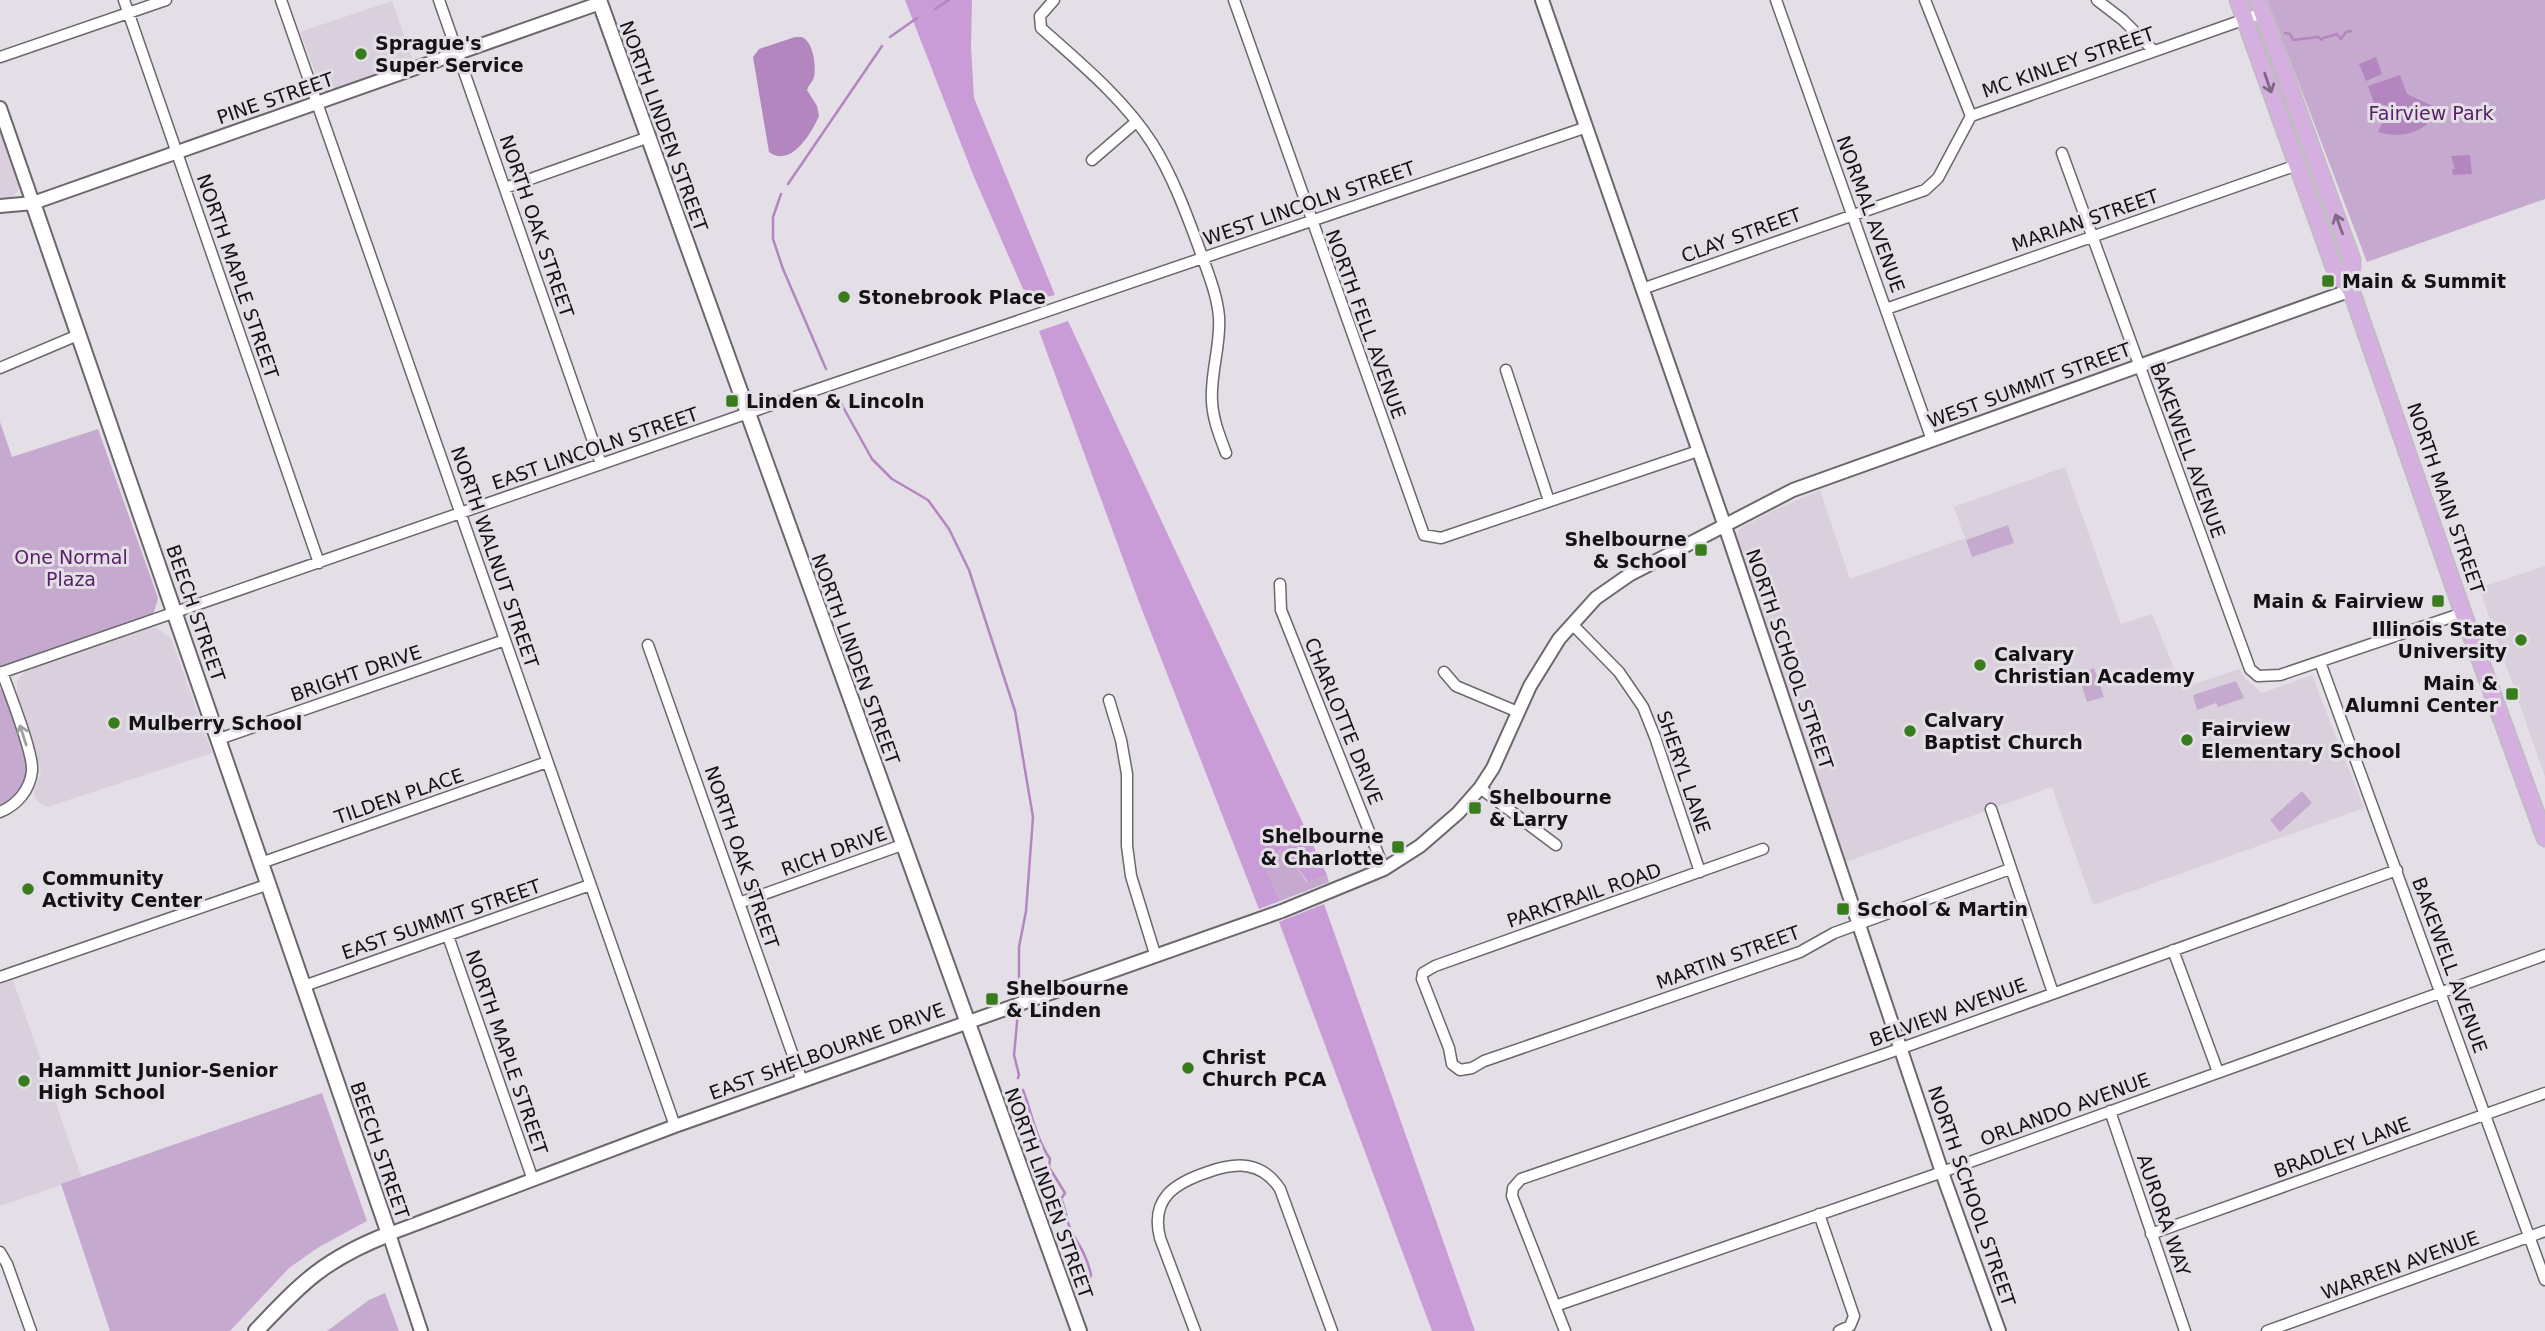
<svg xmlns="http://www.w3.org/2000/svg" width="2545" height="1331" font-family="'DejaVu Sans',sans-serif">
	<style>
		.built { fill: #dad0dd }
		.green { fill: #c6a9ce }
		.forest { fill: #c99bd7 }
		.water { fill: #b386c0 }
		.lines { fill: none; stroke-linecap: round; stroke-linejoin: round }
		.stream { stroke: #b386c0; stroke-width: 2.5 }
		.minor-casing { stroke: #6c676d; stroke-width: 13 }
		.tertiary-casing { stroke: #6c676d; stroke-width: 16 }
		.secondary-casing { stroke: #6c676d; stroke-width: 18 }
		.primary-casing { stroke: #bdbdbd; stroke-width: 19 }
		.minor { stroke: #fff; stroke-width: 10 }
		.tertiary { stroke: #fff; stroke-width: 12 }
		.secondary { stroke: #fff; stroke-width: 14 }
		.primary { stroke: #d4afdf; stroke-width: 16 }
		.oneway { stroke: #7e6884 }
		.oneway2 { stroke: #a1a0a1 }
		.poi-dot { fill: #397c1e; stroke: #e4dee6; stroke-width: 2.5 }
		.labels { text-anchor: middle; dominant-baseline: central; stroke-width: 6; stroke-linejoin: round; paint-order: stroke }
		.poi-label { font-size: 19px; font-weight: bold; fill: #141215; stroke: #e4dee6; text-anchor: start }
		.street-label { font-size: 19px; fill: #141215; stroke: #e4dee6 }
		.park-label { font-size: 19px; fill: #592168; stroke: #e4dee6 }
	</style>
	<rect width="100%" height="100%" fill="#e4dee6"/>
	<!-- built -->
	<path class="built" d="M392,1L414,64L326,94L323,93L300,32Z
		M0,126L20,182L18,191L12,197L0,199Z
		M2065,467L2121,624L2152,614L2182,688L2239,669L2245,678L2262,693L2312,675L2364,808L2093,905L2052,787L1846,862L1738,542V531L1742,527L1771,512L1820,490L1850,579L1965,538L1954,507Z
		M2545,566V777L2479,588Z
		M150,628H156L171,638L212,753L47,807L39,803L34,797V792L41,771L17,693V681L27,669Z
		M13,980L82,1178L0,1206V985Z"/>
	<!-- green -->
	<path class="green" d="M2267,0H2545V199L2367,262Z
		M0,422L12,457L98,429L158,598L154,612L148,618L0,668Z
		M2008,525L2014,543L1972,557L1966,540Z
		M2094,668L2104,697L2087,702L2078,674Z
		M2236,681L2244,698L2218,707L2216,703L2197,710L2193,695Z
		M0,688L4,693L29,767C28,786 18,798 0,806Z
		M2302,791L2312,803L2280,832L2270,820Z
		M1279,850L1287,853L1307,882L1327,875L1329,882L1280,901L1264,864Z
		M322,1093L367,1221L319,1247L289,1268L230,1331H110L61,1184Z
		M385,1293L399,1331H327L369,1300Z"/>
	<!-- forest -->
	<path class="forest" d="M905,0H972L971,47L974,98L1055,295L1042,298L1023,289L974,177Z
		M1068,321L1327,875L1308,882L1287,853L1279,850L1264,864L1280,901L1259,909L1139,602L1039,331Z
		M1324,904L1475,1331H1432L1279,922Z"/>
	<!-- water -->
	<path class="water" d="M795,37C800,37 803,36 806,40C814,47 817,71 813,80C811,83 808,86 807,90L817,106L819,116C811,134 791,168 769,152L753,57L759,49Z
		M2376,57L2382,74L2366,81L2359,64Z
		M2400,75L2407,94L2439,109C2426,132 2404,140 2378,132L2390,107L2381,104L2375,106L2368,86Z
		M2470,155L2472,174L2453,175L2452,170L2455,169L2451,156Z"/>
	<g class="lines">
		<!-- stream -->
		<path class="stream" d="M935,9L949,0
			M2285,33L2290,34L2293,40L2318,37L2322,40L2323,38L2337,34L2341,39L2346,32L2351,31
			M890,37L917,18
			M788,184L882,46
			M781,194L773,217V239L783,269L826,369
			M838,398L872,459L892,479L928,500L949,529L969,570L1015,711L1033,817L1026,911L1019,947V982
			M1018,1078L1019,1075L1014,1055L1018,1012
			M1023,1090C1032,1114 1036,1138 1050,1159L1049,1167L1065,1193L1061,1199C1067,1210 1066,1222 1072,1233C1080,1246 1088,1259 1091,1275L1088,1280"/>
		<!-- minor casing -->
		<g class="minor-casing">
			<path id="minor" d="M124,0L319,563
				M281,0L675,1126
				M439,0L601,464
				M1054,0L1040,16L1041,28C1080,63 1123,98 1152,143C1172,175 1185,210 1198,245C1206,268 1217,293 1219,317C1221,346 1210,373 1212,402C1213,420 1220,437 1226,453
				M1234,0L1424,535L1441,538L1698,451
				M1776,0L1932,440
				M1925,0L1971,116
				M2097,0L2123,20L2153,50
				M0,57L166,0
				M2062,153L2250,669L2258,676L2280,675L2463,613
				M1092,160L1136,122
				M505,188L649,137
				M1642,289L1925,190L1938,178L1971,116L2254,16
				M1886,309L2297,165
				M0,368L78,335
				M1506,370L1549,501
				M1280,584L1281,610L1384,869
				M1572,624L1619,672L1643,707L1655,737L1700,872
				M648,645L802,1081
				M2320,662L2545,1280
				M1444,672L1456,686L1518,712
				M0,673L748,413L1587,127
				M1109,700L1121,740L1127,774V846L1131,876L1155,954
				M219,739L505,640
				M1480,788L1556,845
				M1991,809L2053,993
				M0,812C17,805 30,790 32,771C34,754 9,692 2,672
				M1763,849L1435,966L1423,973L1422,979L1449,1048L1452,1064L1460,1070L1472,1068L1484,1061L1800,952L1834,933L2010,869
				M261,863L547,762
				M739,903L902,845
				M448,936L533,1180
				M2173,950L2218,1072
				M0,977L269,884
				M304,986L590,885
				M2110,1111L2185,1331
				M1819,1214L1854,1316L1850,1326L1839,1331
				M2151,1234L2545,1093
				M0,1252L7,1264L31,1331
				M1555,1306L1931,1176L2545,955
				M1195,1331L1160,1238C1150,1198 1175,1183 1208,1172C1236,1162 1262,1161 1280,1189L1332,1331
				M1565,1331L1512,1196L1513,1188L1521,1179L1888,1053L2397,870
				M2267,1331L2545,1231"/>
		</g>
		<!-- tertiary casing -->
		<g class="tertiary-casing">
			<path id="tertiary" d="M1542,0L1729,538L1945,1181L1999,1331
				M0,108L33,203
				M0,206L33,203L600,3
				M421,1331L389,1234L675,1126L1282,911L1384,869L1420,846L1458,813L1480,788L1493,768L1530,686L1559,639L1596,598L1629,575L1793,490L2351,290"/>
		</g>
		<!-- secondary casing -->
		<g class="secondary-casing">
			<path id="secondary" d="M599,0L1079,1331
				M33,203L389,1234C325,1259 302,1282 256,1331"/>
		</g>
		<!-- primary casing -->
		<g class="primary-casing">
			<path id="primary" d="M2238,0L2334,267L2351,290L2463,613L2545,838
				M2258,0L2352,260L2351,290"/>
		</g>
		<!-- minor -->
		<use href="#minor" class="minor"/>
		<!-- tertiary -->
		<use href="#tertiary" class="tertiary"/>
		<!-- secondary -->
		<use href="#secondary" class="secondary"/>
		<!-- primary -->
		<use href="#primary" class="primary"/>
	</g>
	<!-- one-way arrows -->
	<defs><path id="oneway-shaft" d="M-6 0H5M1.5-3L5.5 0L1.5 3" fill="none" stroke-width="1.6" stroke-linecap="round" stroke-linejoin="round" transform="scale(1.75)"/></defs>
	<g class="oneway">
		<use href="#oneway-shaft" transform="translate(2268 83) rotate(71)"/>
		<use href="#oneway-shaft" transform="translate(2339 224) rotate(-110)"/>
	</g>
	<use class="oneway2" href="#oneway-shaft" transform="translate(23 735) rotate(-108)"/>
	<!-- markers -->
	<g class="poi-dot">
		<circle cx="361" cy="54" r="7"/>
		<rect x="2321" y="274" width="14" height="14" rx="3.5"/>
		<circle cx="844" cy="297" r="7"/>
		<rect x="725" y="394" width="14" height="14" rx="3.5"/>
		<rect x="1694" y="543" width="14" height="14" rx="3.5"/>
		<rect x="2431" y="594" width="14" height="14" rx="3.5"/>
		<circle cx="2521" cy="640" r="7"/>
		<circle cx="1980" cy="665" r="7"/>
		<rect x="2505" y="687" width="14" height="14" rx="3.5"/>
		<circle cx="114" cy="723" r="7"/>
		<circle cx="1910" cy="731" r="7"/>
		<circle cx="2187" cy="740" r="7"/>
		<rect x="1468" y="801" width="14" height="14" rx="3.5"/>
		<rect x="1391" y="840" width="14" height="14" rx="3.5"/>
		<circle cx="28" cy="889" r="7"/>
		<rect x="1836" y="902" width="14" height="14" rx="3.5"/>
		<rect x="985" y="992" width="14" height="14" rx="3.5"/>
		<circle cx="1188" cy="1068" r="7"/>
		<circle cx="24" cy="1081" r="7"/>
	</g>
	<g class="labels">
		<!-- poi labels -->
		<g class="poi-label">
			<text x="375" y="43">Sprague's<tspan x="375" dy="22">Super Service</tspan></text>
			<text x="2342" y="281">Main &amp; Summit</text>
			<text x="858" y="297">Stonebrook Place</text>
			<text x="746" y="401">Linden &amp; Lincoln</text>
			<text x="1687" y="539" text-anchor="end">Shelbourne<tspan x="1687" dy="22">&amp; School</tspan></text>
			<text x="2424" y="601" text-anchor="end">Main &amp; Fairview</text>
			<text x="2507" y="629" text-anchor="end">Illinois State<tspan x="2507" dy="22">University</tspan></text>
			<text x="1994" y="654">Calvary<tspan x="1994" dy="22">Christian Academy</tspan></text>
			<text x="2498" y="683" text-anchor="end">Main &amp;<tspan x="2498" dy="22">Alumni Center</tspan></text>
			<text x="1924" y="720">Calvary<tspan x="1924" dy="22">Baptist Church</tspan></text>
			<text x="128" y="723">Mulberry School</text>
			<text x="2201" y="729">Fairview<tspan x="2201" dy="22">Elementary School</tspan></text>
			<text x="1489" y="797">Shelbourne<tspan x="1489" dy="22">&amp; Larry</tspan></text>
			<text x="1384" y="836" text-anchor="end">Shelbourne<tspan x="1384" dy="22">&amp; Charlotte</tspan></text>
			<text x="42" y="878">Community<tspan x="42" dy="22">Activity Center</tspan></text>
			<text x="1857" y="909">School &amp; Martin</text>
			<text x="1006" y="988">Shelbourne<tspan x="1006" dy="22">&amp; Linden</tspan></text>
			<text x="1202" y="1057">Christ<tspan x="1202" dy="22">Church PCA</tspan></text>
			<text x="38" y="1070">Hammitt Junior-Senior<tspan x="38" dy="22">High School</tspan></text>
		</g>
		<!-- street labels -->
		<g class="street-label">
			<text transform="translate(2068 62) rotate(-19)">MC KINLEY STREET</text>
			<text transform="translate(275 98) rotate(-19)">PINE STREET</text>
			<text transform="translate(664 126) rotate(70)">NORTH LINDEN STREET</text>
			<text transform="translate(1309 203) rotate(-19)">WEST LINCOLN STREET</text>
			<text transform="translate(1871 214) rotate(70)">NORMAL AVENUE</text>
			<text transform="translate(2085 220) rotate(-19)">MARIAN STREET</text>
			<text transform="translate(537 226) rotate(71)">NORTH OAK STREET</text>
			<text transform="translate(1741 235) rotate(-20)">CLAY STREET</text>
			<text transform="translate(238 276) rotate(71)">NORTH MAPLE STREET</text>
			<text transform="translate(1366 324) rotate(70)">NORTH FELL AVENUE</text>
			<text transform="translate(2029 385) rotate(-20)">WEST SUMMIT STREET</text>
			<text transform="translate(595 448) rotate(-19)">EAST LINCOLN STREET</text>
			<text transform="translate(2188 450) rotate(70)">BAKEWELL AVENUE</text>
			<text transform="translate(2446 498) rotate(71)">NORTH MAIN STREET</text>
			<text transform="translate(495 557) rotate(71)">NORTH WALNUT STREET</text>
			<text transform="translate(196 613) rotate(71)">BEECH STREET</text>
			<text transform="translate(856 659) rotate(70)">NORTH LINDEN STREET</text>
			<text transform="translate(1790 659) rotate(71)">NORTH SCHOOL STREET</text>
			<text transform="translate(356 673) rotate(-19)">BRIGHT DRIVE</text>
			<text transform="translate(1344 721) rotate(68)">CHARLOTTE DRIVE</text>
			<text transform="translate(1684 772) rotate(71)">SHERYL LANE</text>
			<text transform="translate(399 796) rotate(-19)">TILDEN PLACE</text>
			<text transform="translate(834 851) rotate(-20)">RICH DRIVE</text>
			<text transform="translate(742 857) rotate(71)">NORTH OAK STREET</text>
			<text transform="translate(1584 895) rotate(-19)">PARKTRAIL ROAD</text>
			<text transform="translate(441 919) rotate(-19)">EAST SUMMIT STREET</text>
			<text transform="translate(1728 957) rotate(-20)">MARTIN STREET</text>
			<text transform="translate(2450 965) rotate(70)">BAKEWELL AVENUE</text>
			<text transform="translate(1948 1012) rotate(-20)">BELVIEW AVENUE</text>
			<text transform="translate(827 1051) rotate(-20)">EAST SHELBOURNE DRIVE</text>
			<text transform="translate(507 1052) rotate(71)">NORTH MAPLE STREET</text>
			<text transform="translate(2065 1109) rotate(-20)">ORLANDO AVENUE</text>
			<text transform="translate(2342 1147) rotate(-20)">BRADLEY LANE</text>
			<text transform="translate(380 1150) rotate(71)">BEECH STREET</text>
			<text transform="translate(1049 1193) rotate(70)">NORTH LINDEN STREET</text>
			<text transform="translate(1972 1196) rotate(71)">NORTH SCHOOL STREET</text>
			<text transform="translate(2164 1215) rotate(71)">AURORA WAY</text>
			<text transform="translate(2400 1265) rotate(-20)">WARREN AVENUE</text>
		</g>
		<!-- park labels -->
		<g class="park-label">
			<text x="2431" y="113">Fairview Park</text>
			<text x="71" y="557">One Normal<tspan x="71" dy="22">Plaza</tspan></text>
		</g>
	</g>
</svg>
